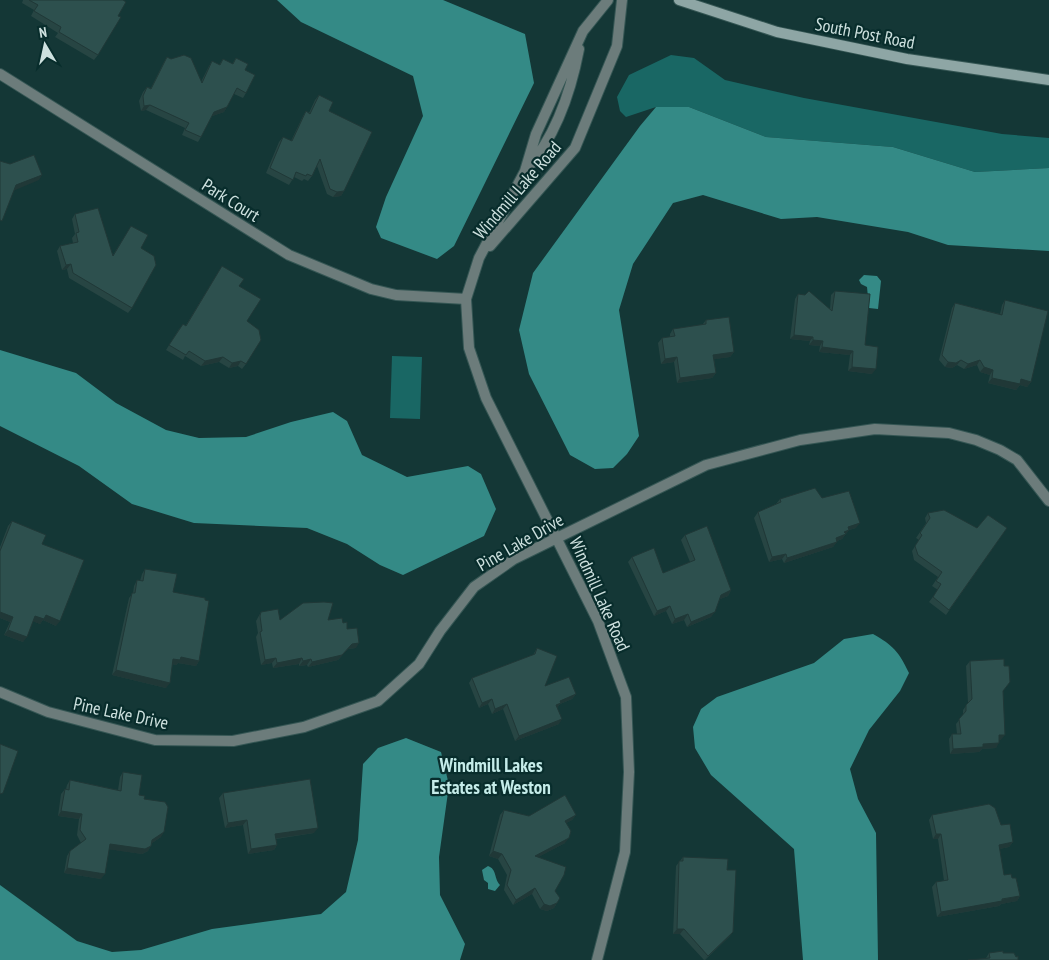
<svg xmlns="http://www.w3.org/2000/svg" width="1049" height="960" font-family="'PT Sans Narrow',sans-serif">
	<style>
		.green { fill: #196764 }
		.water { fill: #348a86 }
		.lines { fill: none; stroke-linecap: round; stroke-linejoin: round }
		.street-casing { stroke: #355654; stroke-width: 12 }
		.secondary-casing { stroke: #355654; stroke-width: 12 }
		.street { stroke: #6c7c7b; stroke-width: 10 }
		.secondary { stroke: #8ea6a5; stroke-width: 10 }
		.wall { fill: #274543 }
		.shaded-wall { fill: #203837 }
		.building { fill: #2d504e; stroke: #203837 }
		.labels { text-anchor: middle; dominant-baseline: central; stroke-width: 4.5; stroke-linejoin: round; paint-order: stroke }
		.street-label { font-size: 18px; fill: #cee1df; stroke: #082d2c }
		.neighbourhood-label { font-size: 19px; font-weight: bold; fill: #c5ece9; stroke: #082d2c }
	</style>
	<rect width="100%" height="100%" fill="#143736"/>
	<!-- green -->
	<path class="green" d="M671,55L694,58L725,80L804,98L1002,134L1049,138V168L975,172L893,147L766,137L689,107H656L626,117L620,111L617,97L629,75Z
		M392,356L422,357L420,419L390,418Z"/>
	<!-- water -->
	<path class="water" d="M277,0H443L525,34L534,83L454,246L437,259L381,238L376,227L386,197L423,116L413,76L301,22Z
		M656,107H689L766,137L893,147L975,172L1049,168V251L948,245L908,232L817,217L781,219L703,195L673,203L633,264L619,310L639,436L627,454L613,468L595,469L570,455L529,374L519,330L533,273L640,126Z
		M864,275L877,276L881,281L878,309L869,308L867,287L861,284L859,280Z
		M0,350L76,373L116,403L166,430L199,438L246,437L291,422L333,412L347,421L362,455L407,477L468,466L481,474L496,509L484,536L403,575L380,565L347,544L307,528L194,523L132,504L79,466L0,426Z
		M873,634C893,645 899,652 909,673L900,691L869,730L850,769L858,799L876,833L878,960H803L794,849L711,775L695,748L693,727L701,709L717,697L814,663L844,639Z
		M406,738L441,752L449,785L439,857L440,895L465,944L460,960H0V885L77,941L112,952L141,950L212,929L321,914L346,892L358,840L363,764L378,748Z
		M488,866C497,869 494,879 500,885L495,891L488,889V883L484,880L482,870Z"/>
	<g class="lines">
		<!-- street casing -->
		<g class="street-casing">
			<path id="street" d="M0,74L289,255L371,289L396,295L466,299
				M527,169C556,136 571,91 579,49
				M490,246L575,148L617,46L622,0
				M0,692L48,712L155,740L233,741L304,727L378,701L419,664L440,631L474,587L514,559L706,465L800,440L875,429L949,433L976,440L1000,450L1017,460L1049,501
				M597,960L625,852L629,772L626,697L598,621L486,398L469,348L466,299L479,258L525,171L536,134L583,31L608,0"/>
		</g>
		<!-- secondary casing -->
		<g class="secondary-casing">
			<path id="secondary" d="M679,0L777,32L907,59L1049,80"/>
		</g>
		<!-- street -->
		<use href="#street" class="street"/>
		<!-- secondary -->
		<use href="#secondary" class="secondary"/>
	</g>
	<!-- wall -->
	<path class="wall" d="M23,0H123L118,16L98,55L94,60L55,37L58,33L31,16L34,10L22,3Z
		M167,57L201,82L209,66L212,61L219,65L223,59L232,64L236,58L245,70L246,93L243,98L234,94L224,112L212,116L201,137L198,142L182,135L185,128L146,110L141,111L139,101L143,92L147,87L151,88L164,62Z
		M319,95L329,111L344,191L341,196L333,197L327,194L317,166L312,176L308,181L304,179L302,181L294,177L289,185L266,173L279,142L283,137L291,141L303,116L306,111L309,113L315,100Z
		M75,214L113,255L131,226L141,248L132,308L128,313L69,278L67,269L62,270L57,251L60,246L73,243L72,238L75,234L72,219Z
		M222,266L239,286L247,321L246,364L242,369L238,366L229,368L219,362L201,366L185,356L183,360L166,350L179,329L186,325Z
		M835,291L865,345L872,374L848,371L850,355L819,352L820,346L809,345L810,341L790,339L795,299L798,294L830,309L831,295Z
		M1005,300L1031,382L1027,387L1020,385L1016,390L988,383L990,375L980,372L977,365L964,369L957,365L952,368L945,367L939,360L952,308L955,303L1000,314L1002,305Z
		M706,320L734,352L730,357L714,359L716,373L712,378L677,383L674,362L661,364L658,343L662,338L670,337V334L673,329L702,325Z
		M822,498L856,528L849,530L842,539L837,541L833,547L784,563L782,559L769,562L754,518L758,512L776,504L780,499Z
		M928,513L977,528H1007L946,615L929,602L938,590L932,586L938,577L914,560L912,551L919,540L916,538L926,523L925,518Z
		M12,521L42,544L56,626L43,620L40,624L33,621L23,642L4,635L10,622L0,618V547L8,526Z
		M685,535L731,590L728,596L720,599L711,617L687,627L684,620L672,624L666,611L654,616L628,562L632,557L663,573L690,562L681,540Z
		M145,569L173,592L199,661L196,666L178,663L176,665L172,664L166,688L112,675L129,598L133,593L134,586L137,580L140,581L142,574Z
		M261,612L280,620H328L343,623L347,629L356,648L348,649L338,660L308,667L307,665L299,666V664L273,668L272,663L261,665L256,637L258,633L256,621Z
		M537,648L545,686L576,694L572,699L560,704L557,708L559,724L515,741L503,709L492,714L488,704L479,708L469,683L472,678L533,655Z
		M970,661L1003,692L1001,740H999L996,748L982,749L979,752L950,754L949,739L952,734H957L956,724L963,715V710L968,703L966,666Z
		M123,772L139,795L144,799L161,837L152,843L148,851L142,854L109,849L101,879L64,873L67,856L70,851L81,843L77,835L79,819L58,816L61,794L65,789H66L67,785L70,780L118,790L120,777Z
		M223,793L314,833L276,839L277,845L274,850L248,854L243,825L225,828L219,798Z
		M504,810L529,816L576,815L572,820L566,823L565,843L538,857L555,891L557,903L554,908L547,911L540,909L532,894L513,905L504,890L507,875L498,859L489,856L500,815Z
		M932,815L1001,825L1013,842L1009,847L999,849L1004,875L1012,878L1020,896L1017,901L1001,904L999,906L937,917L932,887L936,882L944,881L938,839H933L929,820Z
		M683,857L727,870L733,932L729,937L705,960H704L680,934H673L676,866Z
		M989,953H1003L1016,957L986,958Z"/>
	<!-- shaded-wall -->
	<path class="shaded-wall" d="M150,105L146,110L141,111L144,106Z
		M227,107L224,112L210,117L214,112Z
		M42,175L39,180L13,191L16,185Z
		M344,191L341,196L333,197L337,192Z
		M71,264L67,269L62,270L66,265Z
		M794,335L813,337L810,341L790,339Z
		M813,340L823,341L820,346L809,345Z
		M822,347L853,351L850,355L819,352Z
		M734,352L730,357L710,360L713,355Z
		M223,357L219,362L201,366L205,361Z
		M677,357L674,362L661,364L665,359Z
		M961,360L957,365L952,368L945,367L948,362Z
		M980,360L977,365L964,369L968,364Z
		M241,361L238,366L229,368L232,363Z
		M852,367L876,369L872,374L848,371Z
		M984,367L993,370L990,375L980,372Z
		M716,373L712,378L677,383L680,378Z
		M992,378L1021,379L1031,382L1027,387L1020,385L1016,390L988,383Z
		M860,523L856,528L849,530L842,539L832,543L836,538L848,527Z
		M837,542L833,547L784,563L787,558Z
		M786,554L782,559L769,562L772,557Z
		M731,590L728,596L718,600L721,595Z
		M670,606L666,611L654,616L657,611Z
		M0,612L13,617L10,622L0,618Z
		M715,612L711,617L687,627L691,622Z
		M688,614L684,620L672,624L675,619Z
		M46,615L60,621L56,626L43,620L40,624L32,621L35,616Z
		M8,630L27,637L23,642L4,635Z
		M359,643L356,648L348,649L338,660L308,667L312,662L352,644Z
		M181,657L199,661L196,666L178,663L176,665L170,664L173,659Z
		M276,658L272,663L261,665L265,660Z
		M302,658L299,664L273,668L277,663Z
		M311,659L307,665L299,666L303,661Z
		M116,670L170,683L166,688L112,675Z
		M576,694L572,699L560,704L557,708L553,710L560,701Z
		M492,699L488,704L479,708L482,703Z
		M507,704L503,709L492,714L495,709Z
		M562,719L559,724L515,741L519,736Z
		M999,735H1005L1001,740H995Z
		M999,743L996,748L982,749L979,752L950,754L953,749L983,744Z
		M61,811L82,814L79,819L58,816Z
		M576,815L572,820L561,826L565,821Z
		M247,820L243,825L225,828L228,823Z
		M318,828L314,833L272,839L275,834Z
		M164,832L161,837L149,845L152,840Z
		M936,834H941L938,839H933Z
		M569,838L565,843L531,861L535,856Z
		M1013,842L1009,847L995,850L999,845Z
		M110,844L151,846L148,851L142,854L106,849Z
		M277,845L274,850L248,854L251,849Z
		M493,851L502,854L498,859L489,856Z
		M67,868L105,874L101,879L64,873Z
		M535,888L532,894L513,905L516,900Z
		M1020,896L1017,901L1001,904L999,906L937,917L941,912Z
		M557,903L554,908L547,911L540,909L544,904Z
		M677,929H684L680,934H673Z
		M733,932L729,937L704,960L708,956Z"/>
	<!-- building -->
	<path class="building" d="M29,0H123L126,2L118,16L121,17L98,55L59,32L61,27L34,11L38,5Z
		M184,55L191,58L202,83L212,61L220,65L223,59L233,64L236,58L248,64L245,70L255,75L246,93L237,88L227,107L214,112L201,137L185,130L189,123L150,105L144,106L143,96L147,87L151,89L167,57L171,59Z
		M319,95L333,102L329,111L372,132L344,191L337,192L330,189L320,159L312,176L307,174L306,176L296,172L293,180L270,168L283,137L292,141L306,111L310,114Z
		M34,155L42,175L16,185L2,221L0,220V161L10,164Z
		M98,208L113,256L131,226L148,235L141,248L154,256L156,265L132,308L73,273L71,264L66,265L60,246L78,242L76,233L79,232L75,214Z
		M222,266L244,279L239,286L261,299L247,321L259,330L261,340L246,364L241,361L232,363L223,357L205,361L189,351L186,355L169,345L183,324L186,326Z
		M809,291L832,311L835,291L870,294L865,345L878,347L876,369L852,367L853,351L822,347L823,341L813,340V337L794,335L798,294L805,295Z
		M1005,300L1048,311L1031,382L1021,379L1020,384L992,378L993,370L984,367L980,360L968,364L961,360L956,363L948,362L942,355L955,303L1002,315Z
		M729,317L734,352L713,355L716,373L680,378L677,357L665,359L662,338L675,336L673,329L706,324V320Z
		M815,488L822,498L849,491L860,523L848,527L849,530L844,532L846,534L836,538L837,542L787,558L786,554L772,557L758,512L781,502L780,499Z
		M944,510L977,528L988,515L1007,528L949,610L933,597L941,584L936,581L942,572L918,555L915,546L922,535L920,533L930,518L928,513Z
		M12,521L46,535L42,544L84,560L60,621L46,615L44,619L35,616L27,637L8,630L13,617L0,612V551Z
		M707,526L731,590L721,595L715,612L691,622L688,614L675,619L670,606L657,611L632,557L654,548L663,573L695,560L685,535Z
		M145,569L177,574L173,592L205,598V600L209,601L199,661L181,657L180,660L173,659L170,683L116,670L132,593H135L137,580L143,581Z
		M324,602L333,603L328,620L342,618L343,623L347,622V629L357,628L359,643L352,644L342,655L312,662L311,659L303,661L302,658L277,663L276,658L265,660L260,632L262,631L260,616L261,612L278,609L280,620L303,603Z
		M537,648L557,656L545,686L569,677L576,694L560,701L561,703L556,705L562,719L519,736L507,704L495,709L492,699L482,703L472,678L535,654Z
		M1004,659V666H1009L1010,682L1003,691L1005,735H999V743L983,744V747L953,749L952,734H961L959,719L966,711V705L972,699L970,661Z
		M0,744L18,751L3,793L0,794Z
		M123,772L142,775L139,795L145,796L144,799L165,802L168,807L164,832L152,840L151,846L145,849L110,844L105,874L67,868L70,851L86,839L80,830L82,814L61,811L65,789L69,790L70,780L121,791Z
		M310,779L318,828L275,834L277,845L251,849L247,820L228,823L223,793Z
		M565,795L576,815L565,821L571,831L569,838L535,856L566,867L564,875L555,891L560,898L557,903L550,906L544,904L535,888L516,900L507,885L511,870L502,854L493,851L504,810L529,816Z
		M989,804L995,808L1001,825L1010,824L1013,842L999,845L1004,875L1011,874L1012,878H1016L1020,896L1002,899V901L941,912L936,882L948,880L941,834H936L932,815Z
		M683,857L728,859L727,870H736L733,932L708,956L684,929H677L679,861H683Z
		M1003,951V953H1014L1016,957L1018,956V960H968L990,958L989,953Z"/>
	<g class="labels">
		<!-- street labels -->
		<g class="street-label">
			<text transform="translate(865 33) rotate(11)">South Post Road</text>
			<text transform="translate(517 190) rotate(-49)">Windmill Lake Road</text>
			<text transform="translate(231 200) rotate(32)">Park Court</text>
			<text transform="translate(520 542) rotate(-30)">Pine Lake Drive</text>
			<text transform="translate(600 594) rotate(66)">Windmill Lake Road</text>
			<text transform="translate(121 713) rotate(12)">Pine Lake Drive</text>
		</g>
		<!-- neighbourhood labels -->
		<g class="neighbourhood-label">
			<text x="491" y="765">Windmill Lakes<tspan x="491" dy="22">Estates at Weston</tspan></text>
		</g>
	</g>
	<!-- north arrow -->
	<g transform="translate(45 45) rotate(351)" stroke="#082d2c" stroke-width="4" paint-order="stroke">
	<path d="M0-4L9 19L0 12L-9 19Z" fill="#cee1df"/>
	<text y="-8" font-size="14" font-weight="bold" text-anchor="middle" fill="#cee1df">N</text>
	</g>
</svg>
